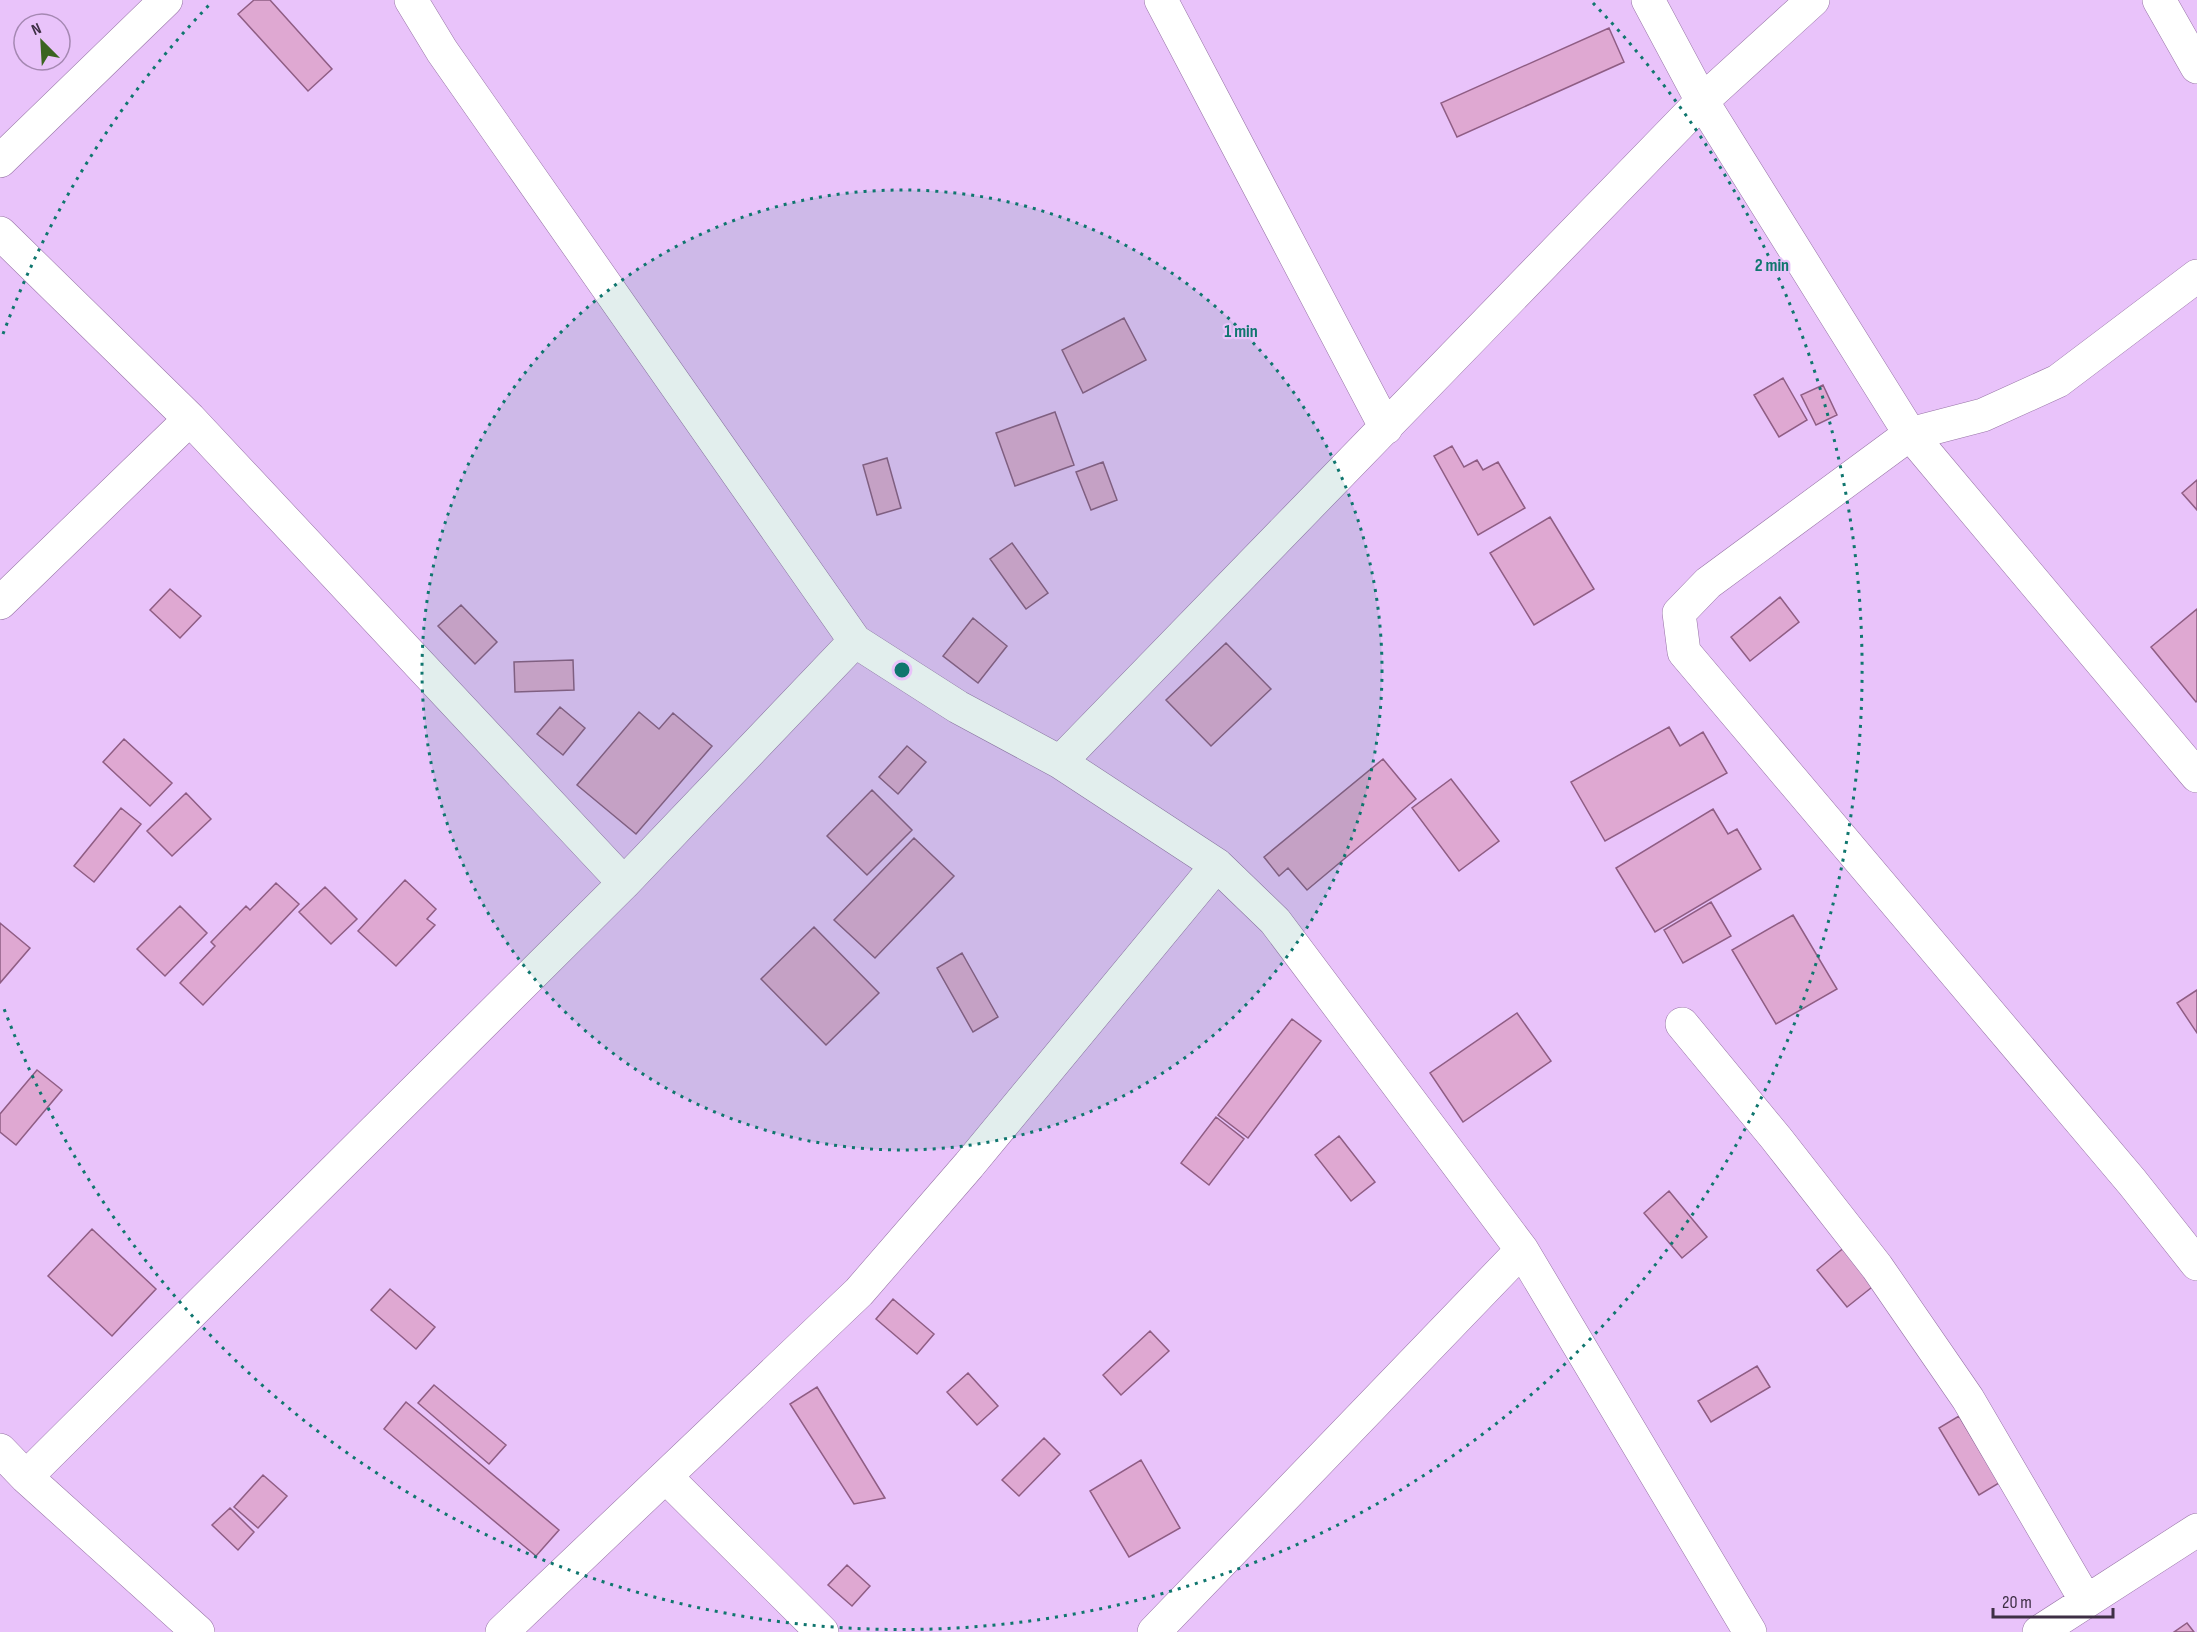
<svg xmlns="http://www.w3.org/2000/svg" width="2197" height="1632" font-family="'Sofia Sans Condensed',sans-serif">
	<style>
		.building { fill: #dfa8d2; stroke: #8f5d84; stroke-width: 1.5 }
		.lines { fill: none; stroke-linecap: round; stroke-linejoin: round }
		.minor-casing { stroke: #9774a6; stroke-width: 34 }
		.minor { stroke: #fff; stroke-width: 33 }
		.ring { fill: none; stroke: #0f766e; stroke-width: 3; stroke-dasharray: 3 6 }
		.centre { fill: #0f766e; stroke: #e9c3fa; stroke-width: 3 }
		.ring-label { font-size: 18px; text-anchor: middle; font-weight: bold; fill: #0f766e; stroke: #e9c3fa; stroke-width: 4.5; stroke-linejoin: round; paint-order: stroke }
	</style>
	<rect width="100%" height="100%" fill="#e9c3fa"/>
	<!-- building -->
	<path class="building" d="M254,0H270L332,69L308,91L238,14Z
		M1609,28L1624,62L1457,137L1441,103Z
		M1124,318L1146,360L1083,393L1062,350Z
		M1783,378L1807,420L1779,437L1754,395Z
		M1823,385L1837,415L1816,425L1801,395Z
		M1055,412L1074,465L1015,486L996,433Z
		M1452,446L1464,467L1477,460L1483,470L1498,462L1525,508L1478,535L1434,456Z
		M887,458L901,508L877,515L863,465Z
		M1103,462L1117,500L1091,510L1076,472Z
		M2197,480V510L2182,493Z
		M1550,517L1594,589L1534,625L1490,553Z
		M1012,543L1048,593L1026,609L990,559Z
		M170,589L201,616L180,638L150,610Z
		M1780,597L1799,622L1750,661L1731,637Z
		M461,605L497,642L475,664L438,626Z
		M2197,609V701L2196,702L2151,647Z
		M973,618L1007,646L978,683L943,656Z
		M1226,643L1271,689L1211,746L1166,700Z
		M573,660L574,690L515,692L514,662Z
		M560,707L585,728L563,755L537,734Z
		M639,712L659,729L673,713L712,746L636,834L577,785Z
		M1669,727L1680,746L1703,732L1727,773L1605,841L1571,782Z
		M124,739L172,783L150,806L103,762Z
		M907,746L926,762L898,794L879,777Z
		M1383,759L1416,799L1307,890L1288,868L1279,876L1264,857Z
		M1451,779L1499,841L1459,871L1412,808Z
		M872,790L912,830L867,875L827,836Z
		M186,793L211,819L172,856L147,831Z
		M121,808L141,824L94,882L74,866Z
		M1713,809L1728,834L1737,829L1761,869L1655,932L1616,868Z
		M914,838L954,876L875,958L834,920Z
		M405,880L436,909L427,919L435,925L396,966L358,931Z
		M276,883L299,904L203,1005L180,983L215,946L211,942L246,906L250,910Z
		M325,887L357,919L331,944L299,912Z
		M1711,902L1731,936L1683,963L1664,930Z
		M180,906L207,933L165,976L137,949Z
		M1793,915L1837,989L1776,1024L1732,950Z
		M0,923L30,948L0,983Z
		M814,927L879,993L826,1045L761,979Z
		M962,953L998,1017L973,1032L937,968Z
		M2197,990V1033L2177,1003Z
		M1517,1013L1551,1061L1463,1122L1430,1073Z
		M1292,1019L1321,1041L1248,1138L1218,1115Z
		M37,1070L62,1090L16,1145L0,1132V1114Z
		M1216,1117L1244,1139L1209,1185L1181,1163Z
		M1339,1136L1375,1182L1351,1201L1315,1155Z
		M1669,1191L1707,1237L1682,1258L1644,1213Z
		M92,1229L156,1289L112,1336L48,1276Z
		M1846,1246L1876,1284L1847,1307L1817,1270Z
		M390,1289L435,1327L416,1349L371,1310Z
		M893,1299L934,1334L917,1354L876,1319Z
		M1150,1331L1169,1351L1121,1395L1103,1375Z
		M1757,1366L1770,1387L1711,1422L1698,1401Z
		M968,1373L998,1406L977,1425L947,1392Z
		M434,1385L506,1445L489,1464L418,1403Z
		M817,1387L885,1498L854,1504L790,1404Z
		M406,1402L559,1530L536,1556L384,1429Z
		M1959,1416L1999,1483L1979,1495L1939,1428Z
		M1044,1438L1060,1454L1019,1496L1002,1480Z
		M1141,1460L1180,1528L1129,1557L1090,1491Z
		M263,1475L287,1496L258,1528L234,1507Z
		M230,1508L254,1532L238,1550L212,1525Z
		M847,1565L870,1586L852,1606L828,1585Z
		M2187,1623L2194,1632H2174Z"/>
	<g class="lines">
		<!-- minor casing -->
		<g class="minor-casing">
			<path id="minor" d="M411,0L442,51L855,641L958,707L1060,762L1217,865L1275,921L1522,1250L1750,1632
				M1161,0L1386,428
				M1648,0L1702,101L1910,434L2197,776
				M2159,0L2197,67
				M0,161L166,0
				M0,233L190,419L624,883
				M2197,276L2058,381L1983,415L1910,434L1708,583L1679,613L1684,652L2132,1182L2197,1264
				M0,603L190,419
				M1060,762L1702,101L1813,0
				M1682,1024L1776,1138L1877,1267L1968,1399L2086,1601
				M0,1450L26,1477L198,1632
				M26,1477L624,883L855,641
				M666,1477L822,1632
				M502,1632L859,1292L969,1165L1217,865
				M1154,1632L1522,1250
				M2039,1632L2197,1530"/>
		</g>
		<!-- minor -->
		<use href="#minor" class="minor"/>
	</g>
	<!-- distance rings -->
	<circle cx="902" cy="670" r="480" fill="#0f766e" fill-opacity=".12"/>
	<g class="ring">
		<circle cx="902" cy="670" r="480"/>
		<path d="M3 334A960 960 0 0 1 211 3M1593 3A960 960 0 1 1 3 1006"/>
	</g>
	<circle cx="902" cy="670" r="9" class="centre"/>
	<g class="ring-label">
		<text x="1772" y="271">2 min</text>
		<text x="1241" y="337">1 min</text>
	</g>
	<!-- north arrow -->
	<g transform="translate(42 42) rotate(336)"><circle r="28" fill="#e9c3fa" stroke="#a588b2" stroke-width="1.5"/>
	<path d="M0-4.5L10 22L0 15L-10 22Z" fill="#3b6421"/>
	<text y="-9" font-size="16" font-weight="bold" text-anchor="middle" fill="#3e2f45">N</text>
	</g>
	<!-- scale -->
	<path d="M1993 1608v9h120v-9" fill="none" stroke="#3e2f45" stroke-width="3"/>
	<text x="2002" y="1608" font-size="18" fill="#3e2f45" stroke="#e9c3fa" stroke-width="4.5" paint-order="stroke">20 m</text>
</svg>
